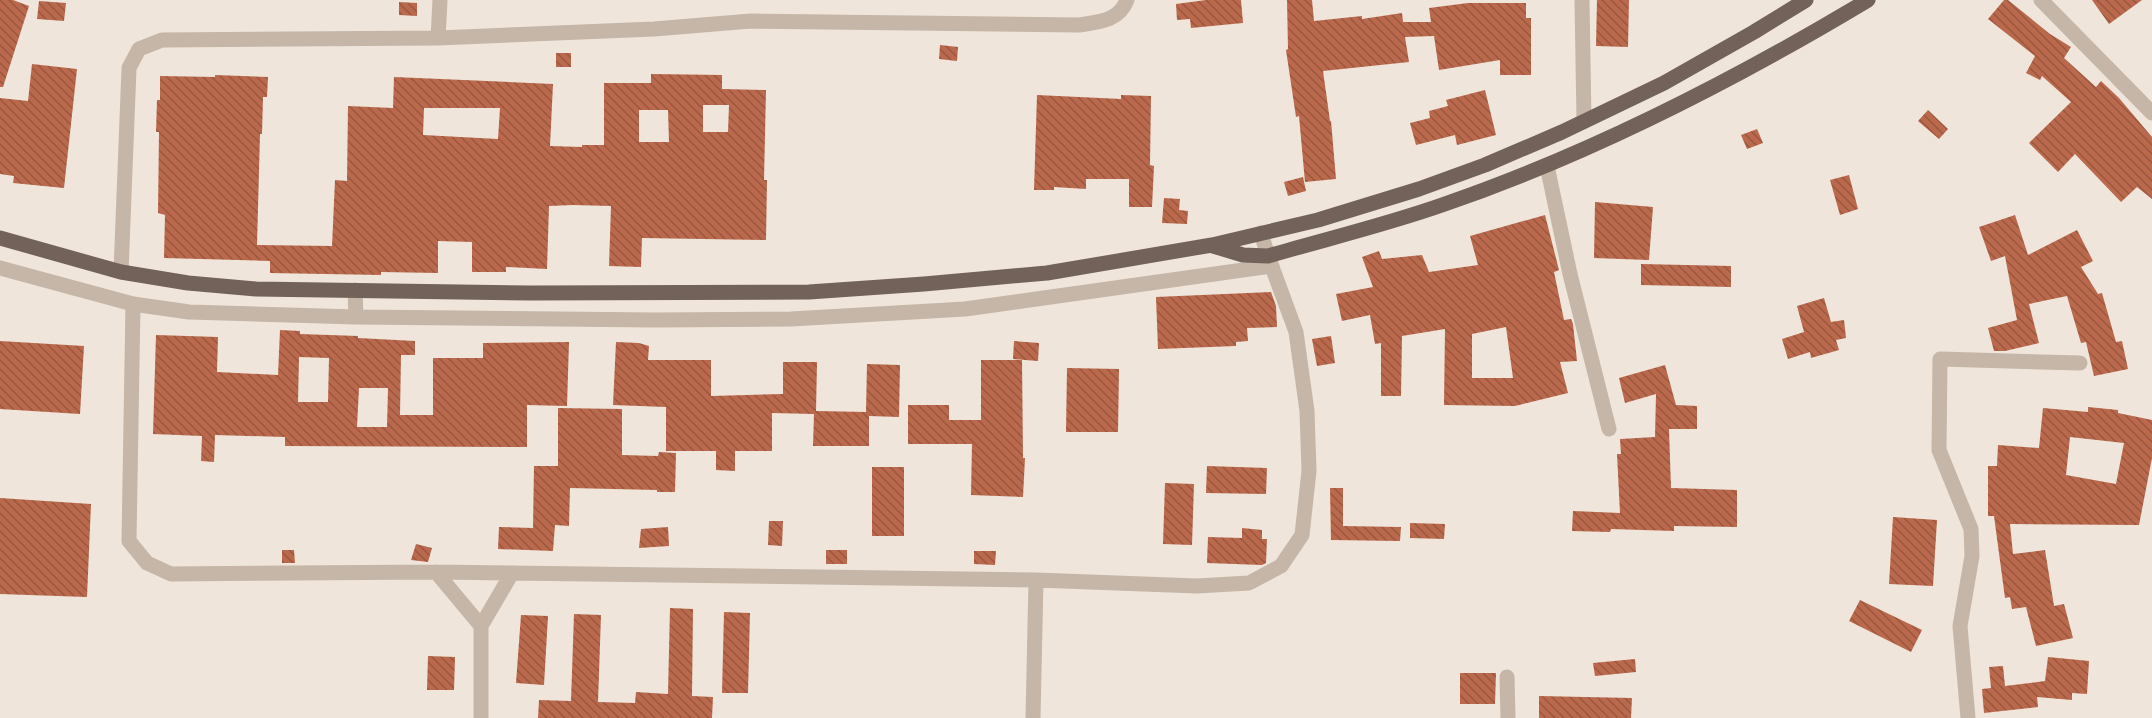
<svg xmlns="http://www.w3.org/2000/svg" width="2152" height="718" font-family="Helvetica,sans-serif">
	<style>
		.building { fill: url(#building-back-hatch); fill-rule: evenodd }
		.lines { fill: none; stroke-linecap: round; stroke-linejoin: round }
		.minor { stroke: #c5b6a7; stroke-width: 15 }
		.major { stroke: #736259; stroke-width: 15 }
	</style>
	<defs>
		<pattern id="building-back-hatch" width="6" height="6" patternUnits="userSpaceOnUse" patternTransform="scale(1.5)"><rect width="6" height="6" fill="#bb694c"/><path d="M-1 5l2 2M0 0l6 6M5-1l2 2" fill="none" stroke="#99573f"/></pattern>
	</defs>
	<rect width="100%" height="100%" fill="#efe5da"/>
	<!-- building -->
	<path class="building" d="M0,0H13L29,6L3,87H0Z
		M1206,0H1241L1243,23L1191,28L1190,19L1177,20L1176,4Z
		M1287,0H1312L1314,21L1362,16V19L1402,13L1403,22H1431L1429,8L1468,3H1526V18H1531V75H1500V60L1439,70L1434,36L1405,37L1409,62L1323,71L1330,121H1331L1336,179L1305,182L1299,116L1296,117L1286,50L1288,49Z
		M1597,0H1629L1628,47L1596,46Z
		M2004,0H2008L2050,34L2071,47L2064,58L2096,87L2101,81L2119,98L2152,137V199L2137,187L2121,202L2075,154L2058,172L2029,143L2071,102L2042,76L2040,80L2026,73L2035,56L1988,19Z
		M2092,0H2142L2109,24Z
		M39,1L66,3L64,21L37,19Z
		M399,2L417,3V16L399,15Z
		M940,45L958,47L957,61L939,59Z
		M556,53H571V67H556Z
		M32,64L77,69L64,188L13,183L14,176L0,174V98L28,101Z
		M651,74L722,75V89L766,90L764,180H767L766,240L642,238L641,267L609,266L611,206L573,205L549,206L547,269L506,267V272H472V242L438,241V273L381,272V275L270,273V261L164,258L165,215L158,213L159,132H156L157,100H160V76L215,77V75L268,77L267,97H263L262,134H260L257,245L332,246L335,180L347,181L348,106L393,108L394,77L553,84L550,146L582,147V145H604V83H651ZM703,105H729L728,132H703ZM424,108H500L498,139L423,135ZM639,110H668L669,142H639Z
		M1485,90L1496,135L1457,145L1455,135L1416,145L1410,123L1430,118L1429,111L1448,106L1446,100Z
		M1037,95L1121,99V95L1151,96L1150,165L1154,166L1152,207H1129V179H1086V189L1054,187V190H1034Z
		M1928,110L1948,129L1939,139L1918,121Z
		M1757,129L1763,143L1747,149L1741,135Z
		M1849,175L1858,209L1840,215L1830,180Z
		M1303,177L1306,191L1288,196L1284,182Z
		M1164,198L1180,199L1179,210L1188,211L1187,224L1162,223Z
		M1595,202L1653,207L1649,260L1594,258Z
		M1545,215L1559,270L1554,272L1564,320L1571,319L1573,324L1577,361L1560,362L1568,393L1515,406L1444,405L1445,329L1402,336L1401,396H1381V343L1375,344L1370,315L1342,321L1336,294L1373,287L1362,257L1379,251L1382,259L1422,255L1429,272L1478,265L1470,236ZM1506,327L1513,378H1472V334Z
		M2015,215L2028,255L2077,230L2093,261L2081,267L2098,294L2102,293L2116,342L2122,341L2128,369L2094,376L2086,342L2081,343L2067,296L2029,304L2039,343L2005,351H1994L1988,328L2017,320L2005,256L1991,261L1979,227Z
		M1641,264L1731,266V287L1641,285Z
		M1271,292L1276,306L1277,327L1247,328L1248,341L1236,342V346L1158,349L1156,297Z
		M1824,298L1831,322L1844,320L1846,338L1836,340L1839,350L1811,358L1810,352L1788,359L1782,339L1804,332L1797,306Z
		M280,330L300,331V334L358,336V338L415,341V355H401L400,415H433V358H483V343L569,342L567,406L527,405V447L285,446V437L215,435L214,462L201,461L202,436L153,434L156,335L218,337L217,372L278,375ZM299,357L329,358L328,402H298ZM359,388H388L387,427H357Z
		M1331,336L1335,363L1317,366L1312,339Z
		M0,341L84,346L80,414L0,409Z
		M1014,341L1039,343L1038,361L1013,359Z
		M616,342L639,343L649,346L648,360H711V396L783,394V362H817L816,411L866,412L867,364L900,365L899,417L869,416V446H813L814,414L772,413V451H735V471L716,470V451H666V407L613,405Z
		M981,360H1022L1023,458H1025L1023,497L971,495L972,444H908V405H949V420H981Z
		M1665,365L1676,405L1697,406V429H1669L1671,488L1737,490V527L1674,526V531L1611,529L1610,532L1572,531L1573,511L1620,513L1617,454H1621L1620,439L1655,437L1656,394L1625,403L1619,378Z
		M1067,368L1119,369L1118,432H1066Z
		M2088,407L2118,410V413L2152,420V458L2139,525L2010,524L2013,554L2045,550L2054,606L2064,604L2073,638L2036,646L2026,607L2012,609L2010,597L2005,598L1994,516H1988V466H1997L1998,445L2039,448L2043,408L2088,412ZM2070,437L2124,443L2116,484L2066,475Z
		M558,408L622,409V455L658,456L659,452L676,453L675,492H657V490L570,488L569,526L555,525L553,551L498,549L499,527L533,528L534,466H558Z
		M1207,466L1267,468L1266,494L1206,493Z
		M872,467H904V536H872Z
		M1165,483L1194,484L1192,545L1163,544Z
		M1330,488H1343V526L1401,527L1400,541L1331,540Z
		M0,498L91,504L87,597L0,594Z
		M1893,517L1937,520L1933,586L1889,584Z
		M769,521H783L782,546L768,545Z
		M1410,523L1445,524L1444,539L1410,538Z
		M668,527L669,546L639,548L641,529Z
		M1242,528L1262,530V539H1267L1266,563L1262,565L1207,563L1208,537L1242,538Z
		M416,544L432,548L428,562L411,560Z
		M282,550H294L295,563H282Z
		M826,550H847V564H826Z
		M974,551H996L995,565L974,564Z
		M1860,600L1922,630L1911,652L1849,621Z
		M670,608L693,609L692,696L713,697L712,718H538L539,700L571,701L574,614L601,615L598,702L635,703L636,692L668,694Z
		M724,612L750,613L748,693H722Z
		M521,615L548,616L544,685L516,683Z
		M428,656L455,657L454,690H427Z
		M2048,657L2089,661L2087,694L2072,693V700L2037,697L2038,707L1984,713L1982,689L1991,688L1989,667L2003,666L2005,686L2045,681Z
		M1635,659L1636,672L1595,676L1593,663Z
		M1460,673H1496L1495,704H1460Z
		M1539,696L1632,698L1631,718H1539Z"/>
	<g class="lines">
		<!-- minor -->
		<path class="minor" d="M1582,0L1584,121
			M2041,0L2152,113
			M438,38L440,0
			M1547,166L1570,274L1609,429
			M0,268L133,304L189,312L356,317L655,320L791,319L965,309L1272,266
			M121,272L129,68L139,49L162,40L438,38L654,29L751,21L1079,25C1099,22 1119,21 1127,0
			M355,290L356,317
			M133,304L129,541L147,563L171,574L436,572L1036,580L1197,586L1249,583L1281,566L1302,535L1309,471L1307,411L1296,332L1268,256L1261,233
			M436,572L481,626
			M1507,677L1508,718
			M481,718V626L512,573
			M1033,718L1036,580
			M1968,718L1960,626L1972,556L1971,529L1939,450L1940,359L2080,363"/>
		<!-- major -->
		<path class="major" d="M0,238L121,272L188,283L256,289L531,293L809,292L924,284L1047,273L1212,245L1318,220L1419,189L1485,165L1562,132L1664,83L1754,32L1806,0
			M1213,246L1243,255L1268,256C1326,239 1385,225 1442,205C1591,154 1733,81 1868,0"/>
	</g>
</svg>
